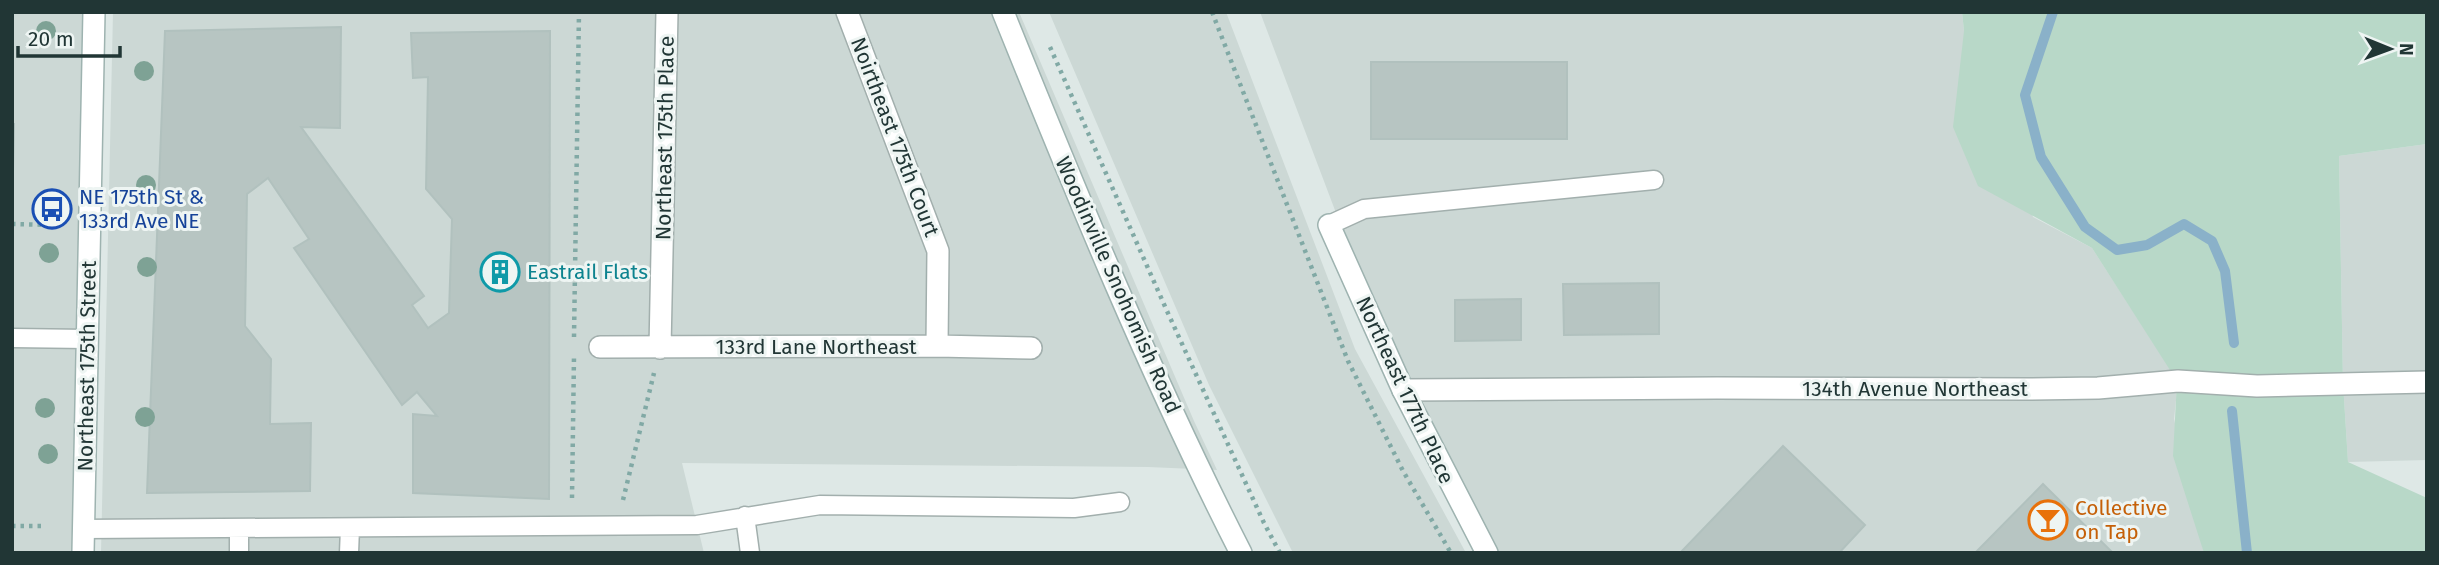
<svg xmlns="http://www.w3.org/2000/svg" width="2439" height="565" font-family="'Fira Sans',sans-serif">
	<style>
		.built { fill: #ccd8d5 }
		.green { fill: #b8d8c8 }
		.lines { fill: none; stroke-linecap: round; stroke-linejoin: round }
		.stream { stroke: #8ab1c9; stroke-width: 10 }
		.building { fill: #b7c5c2; stroke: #b1c1be; stroke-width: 2 }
		.lane-casing { stroke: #a2afad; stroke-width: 21 }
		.street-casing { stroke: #a2afad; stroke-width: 24 }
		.secondary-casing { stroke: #9eb3b0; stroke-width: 24 }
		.path { stroke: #81a9a5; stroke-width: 4.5; stroke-dasharray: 3.5 5; stroke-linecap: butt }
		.lane { stroke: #fff; stroke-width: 18 }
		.street { stroke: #fff; stroke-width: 21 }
		.secondary { stroke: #fff; stroke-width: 21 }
		.tree { fill: #7ea295 }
		.labels { text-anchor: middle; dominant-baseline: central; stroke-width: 6; stroke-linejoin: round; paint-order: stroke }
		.street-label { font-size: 21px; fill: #213635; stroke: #eef5f3 }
		.transit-label { font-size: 21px; fill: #164399; stroke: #eef5f3; text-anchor: start }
		.culture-label { font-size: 21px; fill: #0d838f; stroke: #eef5f3; text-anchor: start }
		.food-label { font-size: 21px; fill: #c56008; stroke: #eef5f3; text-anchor: start }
	</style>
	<rect width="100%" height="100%" fill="#dee8e6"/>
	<!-- built -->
	<path class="built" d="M12,12H94L83,553H12Z
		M113,12H1019L1194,421L1217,470L1148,467L682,463L704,553H101Z
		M1049,12H1226L1355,349L1466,553H1293L1209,385Z
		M1260,12H1962L1964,31L2033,217L2092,248L2178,381L2174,419L2204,553H1487L1403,390Z
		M2427,144V460L2348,462L2343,383L2339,156Z"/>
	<!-- green -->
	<path class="green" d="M1962,12H2427V144L2339,156L2343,383L2348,462L2427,498V553H2204L2173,456L2177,381L2092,248L1978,186L1953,127L1964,31Z"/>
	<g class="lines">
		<!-- stream -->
		<path class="stream" d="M2053,12L2025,95L2041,157L2085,227L2117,250L2147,245L2184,224L2212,241L2225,271L2234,343
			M2232,411L2247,553"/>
	</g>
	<!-- building -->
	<path class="building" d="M341,27L340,128L301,127L424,296L412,305L428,328L449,313L452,219L426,189L428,77L413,78L411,33L550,31L549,499L413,493V414L437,416L417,392L402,405L294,248L309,239L268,178L247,194L245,326L271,359L270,424L311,423L310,491L147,493L165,31Z
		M1371,62H1567V139H1371Z
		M12,124H14L12,219Z
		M1659,283V334L1564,335L1563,284Z
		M1521,299V340L1455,341V300Z
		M1783,446L1865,525L1839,553H1680Z
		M2043,484L2047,488L2113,553H1975Z"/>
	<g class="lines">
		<!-- lane casing -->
		<g class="lane-casing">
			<path id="lane" d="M1329,225L1364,209L1654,180
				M12,338L87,339
				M745,516L750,553
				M239,528V553
				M83,529L697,525L820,505L1074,508L1120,502
				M349,553L350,528"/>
		</g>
		<!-- street casing -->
		<g class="street-casing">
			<path id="street" d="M847,12L938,251L937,346
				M600,347L937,346L1031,348
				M660,348L667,12
				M1403,390L1717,388L2029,389L2098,388L2178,381L2257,386L2427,382"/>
		</g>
		<!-- secondary casing -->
		<g class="secondary-casing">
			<path id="secondary" d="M1003,12C1077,195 1151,377 1241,553
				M1329,225L1403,390L1487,553
				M83,553L94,12"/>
		</g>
		<!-- path -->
		<path class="path" d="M1212,12L1348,361L1403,471L1451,553
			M1050,47L1167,311L1264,523L1280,553
			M12,224L54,225
			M574,337L579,12
			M572,498L574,356
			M623,500L654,373
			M12,526H41"/>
		<!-- lane -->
		<use href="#lane" class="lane"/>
		<!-- street -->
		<use href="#street" class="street"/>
		<!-- secondary -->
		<use href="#secondary" class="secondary"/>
	</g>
	<!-- trees -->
	<g class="tree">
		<circle cx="46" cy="31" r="10"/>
		<circle cx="144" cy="71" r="10"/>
		<circle cx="146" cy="185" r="10"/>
		<circle cx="49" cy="253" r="10"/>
		<circle cx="147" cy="267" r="10"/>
		<circle cx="45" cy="408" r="10"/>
		<circle cx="145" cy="417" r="10"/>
		<circle cx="48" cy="454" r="10"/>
	</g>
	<!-- icons -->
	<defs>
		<g id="bus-ring" transform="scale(2.0125)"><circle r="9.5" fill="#eef5f3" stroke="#1a4fb4" stroke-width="1.5"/><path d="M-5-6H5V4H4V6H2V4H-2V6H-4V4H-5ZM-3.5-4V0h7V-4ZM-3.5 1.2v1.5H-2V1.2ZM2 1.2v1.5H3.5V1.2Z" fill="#1a4fb4"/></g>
		<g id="building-ring" transform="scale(2.0125)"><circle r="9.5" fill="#eef5f3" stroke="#0f9aa8" stroke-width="1.5"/><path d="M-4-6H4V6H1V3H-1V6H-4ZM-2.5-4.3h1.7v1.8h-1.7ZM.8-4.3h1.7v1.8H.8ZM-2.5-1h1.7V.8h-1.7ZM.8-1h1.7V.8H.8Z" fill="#0f9aa8"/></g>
		<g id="bar-ring" transform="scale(2.0125)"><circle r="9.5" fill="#eef5f3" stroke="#e8710a" stroke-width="1.5"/><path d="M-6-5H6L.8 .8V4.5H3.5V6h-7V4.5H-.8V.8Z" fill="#e8710a"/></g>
	</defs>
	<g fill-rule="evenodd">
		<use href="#bus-ring" x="52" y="209"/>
		<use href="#building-ring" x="500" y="272"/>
		<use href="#bar-ring" x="2048" y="520"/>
	</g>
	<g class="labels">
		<!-- street labels -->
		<g class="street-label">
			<text transform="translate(895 137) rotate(69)">Noirtheast 175th Court</text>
			<text transform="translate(665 138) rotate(-89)">Northeast 175th Place</text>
			<text transform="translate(1118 285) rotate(66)">Woodinville Snohomish Road</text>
			<text x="816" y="347">133rd Lane Northeast</text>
			<text transform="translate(87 366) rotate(-89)">Northeast 175th Street</text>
			<text x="1915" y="389">134th Avenue Northeast</text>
			<text transform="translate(1405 390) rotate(65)">Northeast 177th Place</text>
		</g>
		<!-- transit labels -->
		<g class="transit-label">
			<text x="79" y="197">NE 175th St &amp;<tspan x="79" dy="24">133rd Ave NE</tspan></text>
		</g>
		<!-- culture labels -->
		<g class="culture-label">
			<text x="527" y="272">Eastrail Flats</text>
		</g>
		<!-- food labels -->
		<g class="food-label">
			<text x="2075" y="508">Collective<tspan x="2075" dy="24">on Tap</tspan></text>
		</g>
	</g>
	<!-- border -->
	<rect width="2439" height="565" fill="none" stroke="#213635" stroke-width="28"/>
	<!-- north arrow -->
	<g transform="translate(2390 49) rotate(91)" stroke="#eef5f3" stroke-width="5" paint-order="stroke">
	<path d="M0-5L12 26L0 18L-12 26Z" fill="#213635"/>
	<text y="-10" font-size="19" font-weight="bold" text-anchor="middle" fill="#213635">N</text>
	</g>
	<!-- scale -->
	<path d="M18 46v10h102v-10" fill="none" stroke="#213635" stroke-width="3.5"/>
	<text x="28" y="46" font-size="21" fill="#213635" stroke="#eef5f3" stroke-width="5" paint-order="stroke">20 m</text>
</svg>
